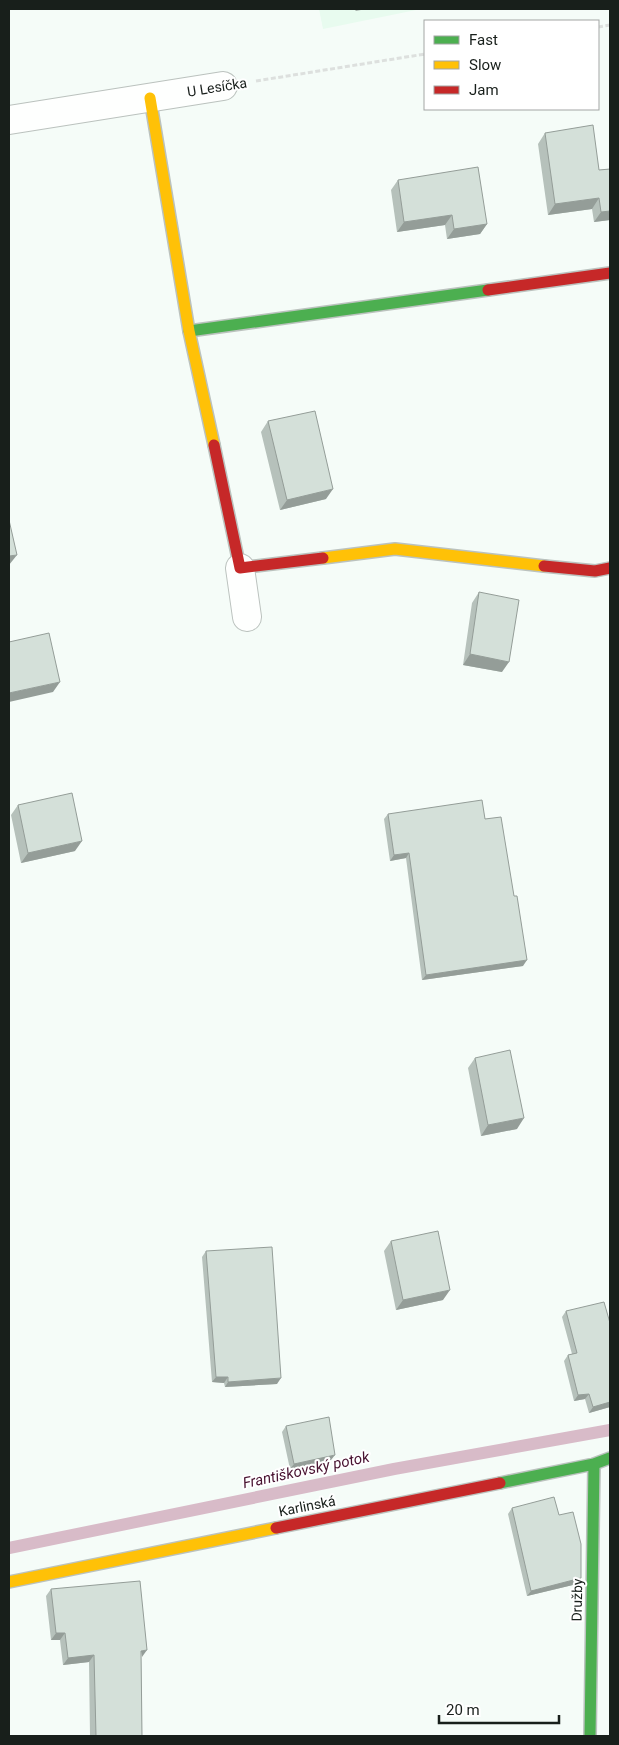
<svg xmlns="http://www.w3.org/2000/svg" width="619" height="1745" font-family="Roboto,sans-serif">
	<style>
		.built { fill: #e8fbef }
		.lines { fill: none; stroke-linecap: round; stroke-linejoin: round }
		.stream { stroke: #d8bbc8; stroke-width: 12 }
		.street-casing { stroke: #bbc2be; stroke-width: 30 }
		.fast-casing { stroke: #bbc2be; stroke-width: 14 }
		.slow-casing { stroke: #bbc2be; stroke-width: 14 }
		.jam-casing { stroke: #bbc2be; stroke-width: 14 }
		.path { stroke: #dde0de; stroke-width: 3; stroke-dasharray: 5 2.5; stroke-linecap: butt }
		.street { stroke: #fefffe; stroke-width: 28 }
		.fast { stroke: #4caf50; stroke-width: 11 }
		.slow { stroke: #ffc107; stroke-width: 11 }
		.jam { stroke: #c62828; stroke-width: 11 }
		.wall { fill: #b6c1bb }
		.shaded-wall { fill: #949d98 }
		.building { fill: #d4e0d9; stroke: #949d98 }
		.labels { text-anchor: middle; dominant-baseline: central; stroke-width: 4; stroke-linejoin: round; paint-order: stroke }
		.street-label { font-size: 14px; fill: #181f1b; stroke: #fff }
		.water-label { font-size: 15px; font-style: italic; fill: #481230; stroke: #fff }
	</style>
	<rect width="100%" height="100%" fill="#f5fcf8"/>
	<!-- built -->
	<path class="built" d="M319,9H421L323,29Z"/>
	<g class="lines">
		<!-- stream -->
		<path class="stream" d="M9,1548L394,1469L610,1430"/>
		<!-- street casing -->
		<g class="street-casing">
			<path id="street" d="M9,120L223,86
				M240,568L247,617"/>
		</g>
		<!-- fast casing -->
		<g class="fast-casing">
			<path id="fast" d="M189,331L488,290
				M500,1483L594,1464L610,1458
				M590,1736L594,1464"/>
		</g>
		<!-- slow casing -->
		<g class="slow-casing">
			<path id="slow" d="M150,98L189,331L214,445
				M323,558L395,549L544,566
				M9,1582L276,1528"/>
		</g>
		<!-- jam casing -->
		<g class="jam-casing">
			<path id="jam" d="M488,290L610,273
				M214,445L240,568L323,558
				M544,566L595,571L610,568
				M276,1528L500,1483"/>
		</g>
		<!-- path -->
		<path class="path" d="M598,27L610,25
			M256,81L425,54"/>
		<!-- street -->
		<use href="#street" class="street"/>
		<!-- fast -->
		<use href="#fast" class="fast"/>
		<!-- slow -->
		<use href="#slow" class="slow"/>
		<!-- jam -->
		<use href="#jam" class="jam"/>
	</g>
	<!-- wall -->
	<path class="wall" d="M545,133L599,170L610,169V220L594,222L592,209L548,215L538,144Z
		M398,180L487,224L480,234L447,239L445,225L397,232L391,190Z
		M268,421L326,499L280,510L261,432Z
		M479,592L502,672L463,665L472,603Z
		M18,805L75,851L21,863L11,815Z
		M388,814L485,819L523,966L422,980L406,858L390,861L384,819Z
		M475,1058L517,1129L481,1136L468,1068Z
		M391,1241L443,1300L396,1310L384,1251Z
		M206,1251L277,1384L225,1387L224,1383L212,1382L202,1257Z
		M566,1311L610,1407L589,1413L585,1399L574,1401L564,1361L568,1355L572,1354L562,1317Z
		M286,1426L331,1460L290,1469L282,1432Z
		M512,1508L559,1515L581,1578L577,1584L527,1596L508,1514Z
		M51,1589L141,1657L142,1736H90L89,1662L63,1665L60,1640H51L46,1596Z"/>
	<!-- shaded-wall -->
	<path class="shaded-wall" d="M357,9H367L355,11Z
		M599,198L592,209L548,215L555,204Z
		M610,211V220L594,222L601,212Z
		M452,215L445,225L397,232L404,222Z
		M487,224L480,234L447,239L454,229Z
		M333,489L326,499L280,510L287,500Z
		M17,555L9,565V556Z
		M470,654L509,662L502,672L463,665Z
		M60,682L53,692L9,702V693Z
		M82,841L75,851L21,863L28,853Z
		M409,853L406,858L390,861L394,855Z
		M527,960L523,966L422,980L426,975Z
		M524,1118L517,1129L481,1136L488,1125Z
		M450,1290L443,1300L396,1310L403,1300Z
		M216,1377H228L224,1383L212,1382Z
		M281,1378L277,1384L225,1387L228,1382Z
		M589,1394L585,1399L574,1401L578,1395Z
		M610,1402V1407L589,1413L593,1407Z
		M335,1455L331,1460L290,1469L294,1464Z
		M581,1578L577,1584L527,1596L531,1591Z
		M56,1633H65L60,1640H51Z
		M147,1650L142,1657L141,1651Z
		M94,1655L89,1662L63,1665L68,1658Z"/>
	<!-- building -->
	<path class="building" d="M593,125L599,170L610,169V211L601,212L599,198L555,204L545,133Z
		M478,167L487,224L454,229L452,215L404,222L398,180Z
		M315,411L333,489L287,500L268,421Z
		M9,520L17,555L9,556Z
		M479,592L519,600L509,662L470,654Z
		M49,633L60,682L9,693V642Z
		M72,793L82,841L28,853L18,805Z
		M482,800L485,819L501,817L514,896H517L527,960L426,975L409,853L394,855L388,814Z
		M510,1050L524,1118L488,1125L475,1058Z
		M438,1231L450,1290L403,1300L391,1241Z
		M272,1247L281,1378L228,1382V1377H216L206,1251Z
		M604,1302L610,1323V1402L593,1407L589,1394L578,1395L568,1355L577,1353L566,1311Z
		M329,1417L335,1455L294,1464L286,1426Z
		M554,1497L559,1515L573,1512L581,1544V1578L531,1591L512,1508Z
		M140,1581L147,1650L141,1651L142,1736H96L94,1655L68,1658L65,1633H56L51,1589Z"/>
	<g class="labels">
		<!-- street labels -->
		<g class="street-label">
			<text transform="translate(217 87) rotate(-9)">U Lesíčka</text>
			<text transform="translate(307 1506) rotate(-11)">Karlinská</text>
			<text transform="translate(577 1600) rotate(-89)">Družby</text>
		</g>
		<!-- water labels -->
		<g class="water-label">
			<text transform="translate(306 1470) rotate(-12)">Františkovský potok</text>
		</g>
	</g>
	<!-- border -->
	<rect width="619" height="1745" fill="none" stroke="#181f1b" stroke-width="20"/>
	<!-- legend -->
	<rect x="424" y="20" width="175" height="90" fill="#ffffff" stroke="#a3a5a4"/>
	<rect x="434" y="36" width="25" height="8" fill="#4caf50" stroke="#a3a5a4"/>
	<text x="469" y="45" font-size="15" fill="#181f1b">Fast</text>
	<rect x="434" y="61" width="25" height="8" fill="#ffc107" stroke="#a3a5a4"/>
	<text x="469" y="70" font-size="15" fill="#181f1b">Slow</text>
	<rect x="434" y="86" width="25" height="8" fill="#c62828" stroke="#a3a5a4"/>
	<text x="469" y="95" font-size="15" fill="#181f1b">Jam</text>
	<!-- scale -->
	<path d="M439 1715v8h120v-8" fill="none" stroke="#181f1b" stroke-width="2.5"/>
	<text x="446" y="1715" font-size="15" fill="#181f1b" stroke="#ffffff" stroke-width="4" paint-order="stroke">20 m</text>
</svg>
